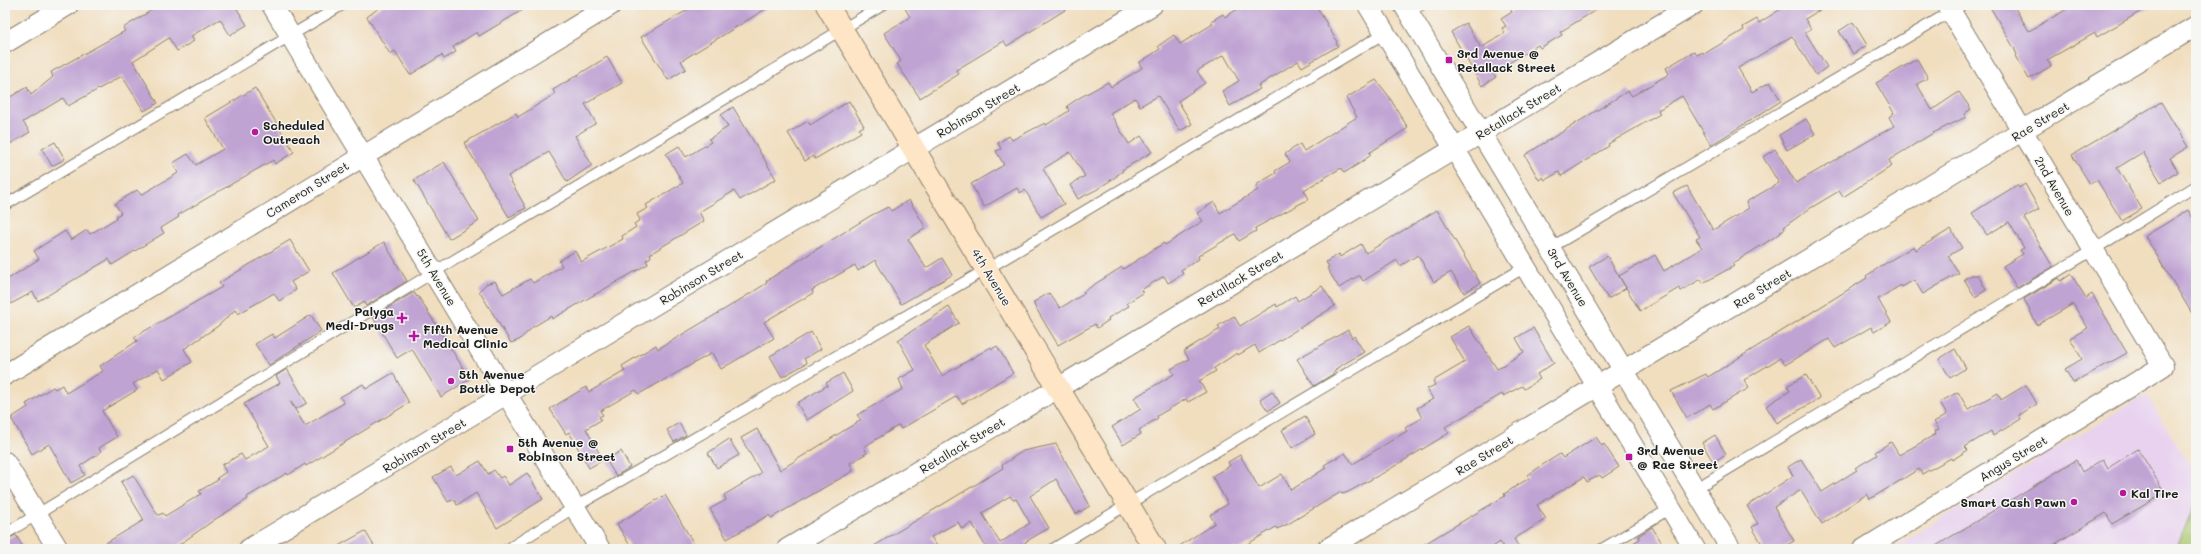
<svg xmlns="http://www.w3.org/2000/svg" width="2201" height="554" font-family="Mali,sans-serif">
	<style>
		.built { fill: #e8d2ef }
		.green { fill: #aac66d; stroke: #637144 }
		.building { fill: #bfa3d3; fill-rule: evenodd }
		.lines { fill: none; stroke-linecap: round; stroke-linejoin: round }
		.lane-casing { stroke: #867d6e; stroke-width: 12 }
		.street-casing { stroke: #867d6e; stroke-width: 22 }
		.secondary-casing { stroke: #867d6e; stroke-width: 24 }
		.lane { stroke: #fff; stroke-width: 10 }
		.street { stroke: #fff; stroke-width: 20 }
		.secondary { stroke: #fde5c5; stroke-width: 22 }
		.poi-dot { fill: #b5179e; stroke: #f6f6f2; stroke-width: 1.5 }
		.labels { text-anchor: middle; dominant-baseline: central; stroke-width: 3; stroke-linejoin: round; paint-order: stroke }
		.poi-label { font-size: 12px; font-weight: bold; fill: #1c1c1c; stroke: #f6f6f2; text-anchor: start }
		.street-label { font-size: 12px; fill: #1c1c1c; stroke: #f6f6f2 }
	</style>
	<rect width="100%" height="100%" fill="#f6f6f2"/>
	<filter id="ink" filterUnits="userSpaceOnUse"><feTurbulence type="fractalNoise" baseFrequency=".025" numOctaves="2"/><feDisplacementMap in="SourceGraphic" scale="8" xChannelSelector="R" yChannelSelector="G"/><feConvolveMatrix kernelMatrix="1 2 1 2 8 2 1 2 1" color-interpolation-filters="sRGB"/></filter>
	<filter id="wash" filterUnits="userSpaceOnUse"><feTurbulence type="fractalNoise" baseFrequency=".012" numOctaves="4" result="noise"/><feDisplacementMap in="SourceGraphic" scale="16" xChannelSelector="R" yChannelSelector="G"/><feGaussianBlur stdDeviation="0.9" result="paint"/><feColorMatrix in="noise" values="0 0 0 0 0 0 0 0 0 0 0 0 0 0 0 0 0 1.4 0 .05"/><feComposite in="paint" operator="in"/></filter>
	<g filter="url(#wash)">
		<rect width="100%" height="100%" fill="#f1debf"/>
		<!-- built -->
		<path class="built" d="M2146,394L2196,475V501L2176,549H1891Z"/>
		<!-- green -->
		<path class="green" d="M2196,501V549H2176Z"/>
		<g id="blocks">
			<!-- building -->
			<path class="building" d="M160,5H243L237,9L247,25L230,35L220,19L191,36L194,41L177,51L169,38L133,61L158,103L144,111L122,76L68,106L63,98L23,122L30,132L5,147V100L27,87L31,95L53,77L51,72L125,31L123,28Z
				M383,5H531L479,36L477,32L453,47L456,52L444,59L442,55L410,75L395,51L390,54L367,17Z
				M696,5H772L681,61L686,69L668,80L641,37Z
				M903,5H1073L1007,46L1004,41L956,70L959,74L920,98L897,64L901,61L884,33L910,17Z
				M1244,5H1316L1337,42L1336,43L1338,46L1302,67L1298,61L1258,86L1260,89L1230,106L1222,91L1239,81L1224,55L1197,71L1205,83L1178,101L1192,124L1180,131L1158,96L1140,106L1135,98L1110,113L1129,144L1141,136L1152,152L1122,170L1123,171L1117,175V176L1096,190L1078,199L1070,185L1085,176L1070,152L1043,169L1064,204L1041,217L1025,190L1020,193L1017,188L984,207L971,184L1004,165L996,151L1001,149L998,143L1009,136L1012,140L1045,123L1046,125L1069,111L1067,106L1079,98L1108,82L1111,87L1137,71L1142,68L1139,63L1160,49L1158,46L1174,35L1180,44L1213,24L1211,21L1223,14L1225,17Z
				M1508,5H1604L1560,32L1562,35L1540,48L1538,45L1493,73L1496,77L1482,86L1451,32L1466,23L1481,48L1505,33L1502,28L1506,26L1501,19L1512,12Z
				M1787,5H1828L1805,19L1811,29L1805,32L1827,67L1816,75L1792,36L1738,68L1752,92L1770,82L1781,101L1711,145L1682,96L1658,110L1660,114L1608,144L1609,146L1561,176L1559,172L1545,180L1543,177L1539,180L1525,155L1628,91L1632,96L1669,74L1666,68L1694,51L1697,55L1703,52L1704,54L1744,30L1743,27L1757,19L1759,23Z
				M1989,5H2013L2029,31L2074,5H2152L2097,37L2095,33L2047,60L2051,66L2029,79L2015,56L2017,55L2014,48Z
				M1853,22L1867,45L1853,54L1839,31Z
				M607,57L622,83L585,104L596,123L575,136L592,165L567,182L549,152L508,176L526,208L509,217L464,143L516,113L518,117L555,94L553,90Z
				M1917,59L1928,78L1917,84L1932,110L1959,92L1971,109L1964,114L1966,117L1933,133L1889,160L1892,166L1843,197L1839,191L1809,209L1784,227L1785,229L1780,231L1781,233L1732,264L1734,266L1703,283L1701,279L1681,291L1679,288L1640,311L1619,276L1655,255L1664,271L1702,248L1696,239L1700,237L1673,193L1687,186L1713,230L1749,208L1746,202L1779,183L1763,157L1775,149L1796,183L1894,126L1889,117L1894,113L1876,83Z
				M1376,80L1388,95L1408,128L1369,153L1371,155L1360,163L1344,173L1341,168L1304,190L1309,199L1255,228L1256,231L1239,241L1235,234L1198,256L1199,259L1181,270L1183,274L1168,283L1164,276L1141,290L1143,293L1127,303L1129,306L1108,318L1109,320L1097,328L1095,324L1058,345L1034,305V302L1049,293L1060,308L1084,294L1083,292L1095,284L1122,267L1123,269L1164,243L1165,245L1203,221L1197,213L1214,202L1220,213L1258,190L1256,185L1276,173L1275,171L1290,162L1285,154L1300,144L1304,151L1357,117L1346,98Z
				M255,88L294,152L275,164L273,160L178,215L179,217L161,228L164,233L112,265L109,259L38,301L33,292L5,307V281L39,259L34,251L65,231L71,240L87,230L90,234L117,218L116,216L121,213L115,204L137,190L141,195L178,173L173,163L188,154L196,165L223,149L205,118Z
				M849,101L864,126L859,129L861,132L815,159L813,156L805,161L788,133L808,121L810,125Z
				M2161,102L2188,147L2170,158L2178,172L2161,182L2143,152L2117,168L2142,209L2122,221L2097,180L2090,184L2072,155Z
				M733,107L776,179L740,200L734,191L699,212L704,221L650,254L651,257L646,260L648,264L552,319L551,316L533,327L519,340L511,343L479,291L486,284L495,281L503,294L530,279L533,283L562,266L559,261L575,251L581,262L623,239L622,236L636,227L634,224L640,220L637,214L648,208L646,205L683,183L666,154L679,146L686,157L711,142L709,139L728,127L721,115Z
				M1806,119L1815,134L1787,150L1779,135Z
				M55,142L65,159L52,166L42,149Z
				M444,162L479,221L449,239L414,180Z
				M2025,184L2039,209L2024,218L2053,267L2017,288L2003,266L2023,254L2020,250L2024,248L2009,222L1987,235L1972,213L2017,185L2019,188Z
				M909,200L926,228L908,239L926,268L942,258L952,275L901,304L875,260L858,271L855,265L812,290L813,293L764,322L774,338L721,369L712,353L639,394L636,390L600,411L603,415L599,417L601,420L586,429L603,460L589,468L569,432L566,434L550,409L586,387L589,392L625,371L622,366L656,345L658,349L730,306L767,283L766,281L870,216L888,207L891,211Z
				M1437,210L1480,283L1464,293L1451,272L1434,282L1418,255L1400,266L1397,260L1363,281L1360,276H1358L1339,288L1327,268L1329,267L1326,262L1339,254L1340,257L1361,244L1366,253Z
				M2188,210L2196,223V320L2145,236Z
				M1951,229L1962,248L1948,256L1959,273L1923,294L1914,280L1902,287L1901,285L1878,299L1891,322L1874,332L1871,327L1835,348L1829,339L1785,365L1780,358L1744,380L1749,388L1713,409L1710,404L1687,418L1671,391L1706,374L1708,377L1867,278L1866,276L1886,263L1914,246L1916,250Z
				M290,240L309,271L291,282L296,290L279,301L274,293L238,314L235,310L218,326L184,349L192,362L164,379L158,369L133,384L137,390L102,411L117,437L99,448L101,452L80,466L85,475L71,483L49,444L32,454L11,418L28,407L26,404L53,387L55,389L62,385L66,393L103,371L100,366L137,341L134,337L222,287L219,283Z
				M384,242L407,281L366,306L364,302L354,308L333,273Z
				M1607,256L1626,288L1608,299L1589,267Z
				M2071,274L2086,298L2092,294L2127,353L2073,383L2065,369L2082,359L2070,338L2088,328L2073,304L2037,325L2024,299L2059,278L2061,281Z
				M1972,275H1978L1986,290L1975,297L1964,279Z
				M1322,286L1335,306L1259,353L1255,345L1238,355L1237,353L1214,368L1216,371L1199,381L1206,392L1188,402L1186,399L1157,416L1158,418L1139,430L1141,434L1123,445L1112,427L1141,409L1134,398L1174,374L1171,369L1189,359L1184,351L1220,329L1218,326L1234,316L1240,326L1276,304L1277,307L1295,296L1298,301Z
				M414,292L417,297L418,296L470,379L441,397L412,349L397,358L373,317Z
				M949,307L959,323L924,345L942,376L991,347L992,349L997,346L1013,373L962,404L957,396L901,429L899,425L864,447L867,453L850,463L853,471L771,518L769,515L727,539L710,509L726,500L724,495L761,473L741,438L757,429L780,470L861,420L857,415L903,389L899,379L915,370L898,340Z
				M311,315L321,331L269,365L255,344L272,334L275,338Z
				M1469,326L1497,369L1524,352L1516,338L1533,328L1554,363L1537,374L1540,379L1524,389L1522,386L1503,396L1502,394L1445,427L1449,433L1385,472L1348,492L1342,494L1341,492L1288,524L1277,529L1276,527L1239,549H1175L1215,523L1210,515L1228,504L1212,476L1230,466L1228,462L1240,455L1259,488L1282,474L1291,490L1326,468L1324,465L1345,453L1353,464L1407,431L1405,428L1422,418L1417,408L1433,399L1427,389L1435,385L1433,381L1465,362L1450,337Z
				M1348,330L1352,338L1354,336L1364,352L1337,368L1333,374L1314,386L1297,359Z
				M811,332L821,349L804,359L807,363L782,377L770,356Z
				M1955,349L1966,368L1950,378L1939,359Z
				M287,369L307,403L296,409L290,401L305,426L344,403L340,397L363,384L366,389L393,373L409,403L306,466L305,464L288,475L287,473L247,497L248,499L214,520L173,549H96L144,520L121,482L133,475L157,514L159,515L163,513L165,516L201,494L199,491L218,480L217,478L226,472L222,465L241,454L245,460L269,446L244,404L280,383L276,376Z
				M843,373L853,391L807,420L797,403L828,385L826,383Z
				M1806,375L1820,398L1777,423L1766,406L1790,391L1787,386Z
				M2026,385L2037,404L2019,415L2021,419L1993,436L1991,431L1965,447L1968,450L1952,460L1951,458L1922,474L1919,469L1870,499L1867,494L1822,524L1801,490L1774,507L1794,541L1780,549H1765L1752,527L1758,524L1747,506L1793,476L1788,467L1801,459L1822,492L1857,470L1855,468L1877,455L1875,452L1891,442L1899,455L1936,434L1935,431L1939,429L1934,422L1947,414L1940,402L1958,392L1968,409L1998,393L2001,400Z
				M1272,391L1280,403L1268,411L1260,399Z
				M1305,416L1315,434L1292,448L1282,430Z
				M679,423L686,435L674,442L667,430Z
				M1715,435L1726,454L1713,462L1702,443Z
				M1596,437L1602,446L1604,444L1619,467L1602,478L1600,475L1587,482L1584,477L1537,505L1546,519L1514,539L1520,549H1504L1500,542L1490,549H1416L1505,496L1504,494L1529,478L1528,475L1544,464L1560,454L1563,458Z
				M729,439L739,455L717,468L708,453Z
				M1056,444L1090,506L1076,514L1056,479L1030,496L1049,528L1025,542L1030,549H987L972,523L962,529L958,522L931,537L939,549H869L1003,468L1002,465L1023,451ZM1010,496L1013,500L1016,499L1030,523L1000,543L982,513Z
				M2138,449L2165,493L2112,524L2106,513L2047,549H1931L2076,460L2082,472L2103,459L2108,468Z
				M621,451L630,467L616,476L606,460Z
				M480,461L488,474L494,470L500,478L503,476L509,485L527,473L543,499L497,528L476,493L457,505L454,499L448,502L433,477L451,467L456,475Z
				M665,495L697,549H632L617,524Z
				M1652,527L1662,543L1653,549H1623L1640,539L1638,536Z
				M365,531L376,549H333Z
				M16,535L24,549H5V540Z"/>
		</g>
	</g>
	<g filter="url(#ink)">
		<use href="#blocks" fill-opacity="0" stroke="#867d6e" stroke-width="1"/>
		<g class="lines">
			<!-- lane casing -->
			<g class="lane-casing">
				<path id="lane" d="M1408,12L1421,5
					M5,205L342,5
					M1550,248L1962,5
					M1695,489L2093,250L2196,186
					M5,534L434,272L883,5
					M508,549L575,507L987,269L1385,33
					M1053,549L1525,267
					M1602,549L1671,508"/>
			</g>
			<!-- street casing -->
			<g class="street-casing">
				<path id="street" d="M272,5L600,549
					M1368,5L1695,549
					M1404,5L1731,549
					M5,43L68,5
					M5,375L611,5
					M5,462L58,549
					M249,549L1152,5
					M787,549L1058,388L1693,5
					M1327,549L2196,26
					M1864,549L2163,366L1947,5"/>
			</g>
			<!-- secondary casing -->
			<g class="secondary-casing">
				<path id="secondary" d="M827,5L1155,549"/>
			</g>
			<!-- lane -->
			<use href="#lane" class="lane"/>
			<!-- street -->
			<use href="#street" class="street"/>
			<!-- secondary -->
			<use href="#secondary" class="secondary"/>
		</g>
	</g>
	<!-- markers -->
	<g class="poi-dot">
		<rect x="1445" y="56" width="8" height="8" rx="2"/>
		<circle cx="255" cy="132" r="4"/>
		<path d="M400 312h4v4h4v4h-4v4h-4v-4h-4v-4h4z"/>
		<path d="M412 330h4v4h4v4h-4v4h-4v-4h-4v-4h4z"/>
		<circle cx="451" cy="381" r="4"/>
		<rect x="506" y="445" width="8" height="8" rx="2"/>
		<rect x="1625" y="453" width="8" height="8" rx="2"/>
		<circle cx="2123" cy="493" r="4"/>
		<circle cx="2074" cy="502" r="4"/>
	</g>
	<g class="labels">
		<!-- poi labels -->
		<g class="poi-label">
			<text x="1457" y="53">3rd Avenue @<tspan x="1457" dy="14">Retallack Street</tspan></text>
			<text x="263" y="125">Scheduled<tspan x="263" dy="14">Outreach</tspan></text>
			<text x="394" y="311" text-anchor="end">Palyga<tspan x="394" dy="14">Medi-Drugs</tspan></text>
			<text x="423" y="329">Fifth Avenue<tspan x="423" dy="14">Medical Clinic</tspan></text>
			<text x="459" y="374">5th Avenue<tspan x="459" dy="14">Bottle Depot</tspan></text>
			<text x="518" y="442">5th Avenue @<tspan x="518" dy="14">Robinson Street</tspan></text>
			<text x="1637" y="450">3rd Avenue<tspan x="1637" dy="14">@ Rae Street</tspan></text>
			<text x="2131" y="493">Kal Tire</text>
			<text x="2066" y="502" text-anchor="end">Smart Cash Pawn</text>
		</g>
		<!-- street labels -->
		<g class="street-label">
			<text transform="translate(978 110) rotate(-31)">Robinson Street</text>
			<text transform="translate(1518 111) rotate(-31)">Retallack Street</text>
			<text transform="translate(2040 121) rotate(-31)">Rae Street</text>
			<text transform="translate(2055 186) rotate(60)">2nd Avenue</text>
			<text transform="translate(307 189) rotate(-32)">Cameron Street</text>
			<text transform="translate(437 277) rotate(59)">5th Avenue</text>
			<text transform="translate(701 277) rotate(-31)">Robinson Street</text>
			<text transform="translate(992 277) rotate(59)">4th Avenue</text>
			<text transform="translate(1568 277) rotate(59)">3rd Avenue</text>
			<text transform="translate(1240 278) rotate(-31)">Retallack Street</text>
			<text transform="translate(1762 288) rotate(-31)">Rae Street</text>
			<text transform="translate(424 445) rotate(-31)">Robinson Street</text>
			<text transform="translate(962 445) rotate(-31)">Retallack Street</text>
			<text transform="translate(1484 455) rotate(-31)">Rae Street</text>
			<text transform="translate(2013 458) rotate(-31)">Angus Street</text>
		</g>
	</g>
	<!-- margin -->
	<rect width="2201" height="554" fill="none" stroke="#f6f6f2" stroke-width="20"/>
</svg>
